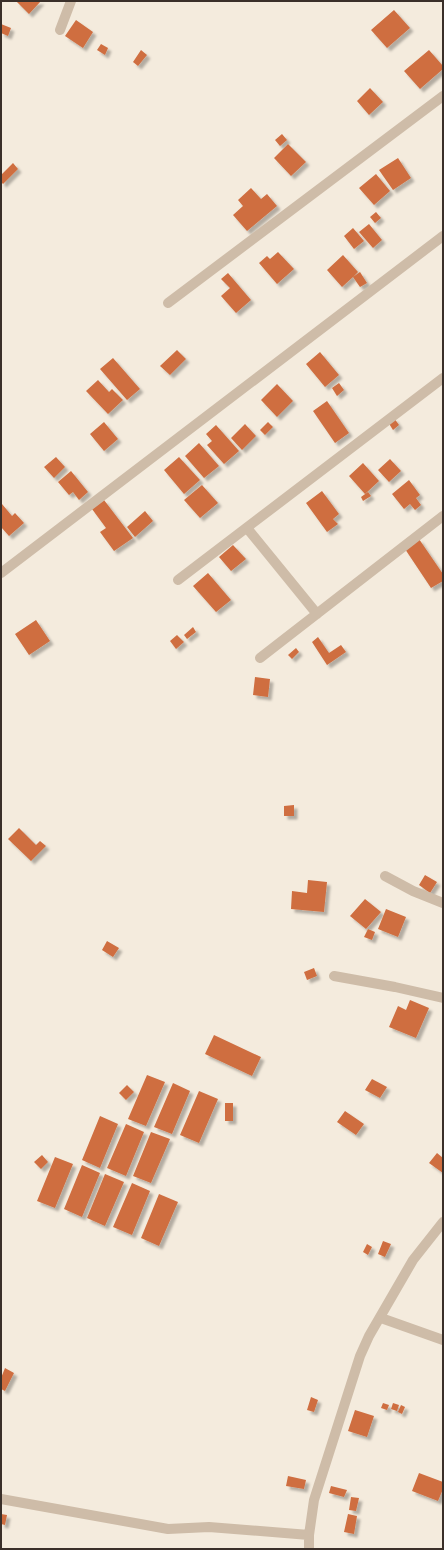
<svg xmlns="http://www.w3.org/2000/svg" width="444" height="1550" font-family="'Varela Round',sans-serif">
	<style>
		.building { fill: #cf6e40; filter: url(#shadow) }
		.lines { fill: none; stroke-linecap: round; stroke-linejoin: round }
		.minor { stroke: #cebca8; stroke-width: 10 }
	</style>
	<defs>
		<filter id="shadow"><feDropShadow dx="3.5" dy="3.5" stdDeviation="1" flood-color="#0004"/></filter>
	</defs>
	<rect width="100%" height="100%" fill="#f4ebdd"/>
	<!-- building -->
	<path class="building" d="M16,1H41L29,14Z
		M394,10L410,28L387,48L371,30Z
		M76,20L93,32L83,48L65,36Z
		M1,24L11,28L8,36L1,33Z
		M101,44L108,48L105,55L97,50Z
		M141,50L147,55L138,66L133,62Z
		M429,50L443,66V69L420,89L404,71Z
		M370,88L383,102L369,115L357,101Z
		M282,134L287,140L280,146L275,140Z
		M288,144L306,162L291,176L274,158Z
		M398,158L411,178L393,190L379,170Z
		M13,163L18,169L3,184L1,182V175Z
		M376,174L390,191L374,205L359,188Z
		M251,188L261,199L267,194L277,206L247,231L233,215L243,206L238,200Z
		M376,212L381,218L375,223L370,217Z
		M369,224L382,240L373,248L359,232Z
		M353,228L364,241L354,249L344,236Z
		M278,252L294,269L277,284L259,263L267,256L270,259Z
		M343,255L358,272L353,277L360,272L367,283L360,287L353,277L342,287L327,270Z
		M228,273L251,300L236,313L221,296L230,288L221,279Z
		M177,350L186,359L170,375L160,366Z
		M320,352L339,375L325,387L306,364Z
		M113,358L140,389L127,400L100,369Z
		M98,380L109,392L112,389L123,400L108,414L86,391Z
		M339,383L344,390L337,396L332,388Z
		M277,384L293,401L277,417L261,400Z
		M327,401L349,433L335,443L313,411Z
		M394,418L399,425L393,430L388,422Z
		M104,422L118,439L104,451L90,434Z
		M268,422L273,427L265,435L260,430Z
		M245,424L256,436L242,450L231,438Z
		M216,425L239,451L224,464L207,445L212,441L206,434Z
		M199,443L219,466L204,478L185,456Z
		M56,457L65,467L54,478L44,467Z
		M179,457L200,480L184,494L164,470Z
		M390,459L401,471L389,482L378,470Z
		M363,463L379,481L365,494L349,476Z
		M71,471L88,492L79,500L73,492L69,495L58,482Z
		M409,480L420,495L416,498L421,505L415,510L410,504L404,509L392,494Z
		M202,485L218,503L200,518L184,500Z
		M322,491L339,514L333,519L338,524L327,532L306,503Z
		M368,492L371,496L363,501L361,497Z
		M104,500L133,538L114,551L100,532L106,528L92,509Z
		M2,504L12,516L15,513L24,523L9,536L1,527Z
		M145,511L153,521L135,537L127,527Z
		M419,539L443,574V581L431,588L405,549Z
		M233,545L246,559L231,571L219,557Z
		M208,573L231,600L216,612L193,586Z
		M36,620L50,641L29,655L15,634Z
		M193,627L196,632L187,639L184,635Z
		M177,635L184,642L176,649L170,641Z
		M318,637L329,653L341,645L346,652L327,665L312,642Z
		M296,648L299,652L292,659L288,655Z
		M255,677L270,679L268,697L253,695Z
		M294,805V816H284V806Z
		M19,828L36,845L40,841L46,846L31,861L8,839Z
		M425,875L437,882L430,893L419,885Z
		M308,880L327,882L324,912L291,909L292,891L307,893Z
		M365,899L381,912L366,929L350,916Z
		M386,909L406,917L398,937L378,929Z
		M368,929L375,932L372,940L364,937Z
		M107,941L119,948L113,957L102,950Z
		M314,968L317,976L307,980L304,972Z
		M410,1000L429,1008L416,1038L389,1027L398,1006L406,1010Z
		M214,1035L261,1057L252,1076L205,1054Z
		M147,1075L165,1082L146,1126L128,1119Z
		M372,1079L387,1087L380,1098L365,1090Z
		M173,1083L190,1091L172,1134L154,1127Z
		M127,1085L134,1092L126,1100L119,1093Z
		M199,1091L218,1099L199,1143L180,1135Z
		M225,1103H233V1121H225Z
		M345,1111L364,1124L356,1135L337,1122Z
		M100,1116L118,1124L100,1168L82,1160Z
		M126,1124L144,1132L126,1176L107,1168Z
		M151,1132L170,1139L151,1183L133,1176Z
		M437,1153L443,1158V1173L429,1163Z
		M42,1155L48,1162L41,1169L34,1162Z
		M55,1157L73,1164L55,1208L37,1201Z
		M82,1165L100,1173L82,1217L64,1209Z
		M105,1174L124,1182L105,1226L87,1218Z
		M132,1183L150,1191L132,1235L113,1227Z
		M159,1194L178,1202L159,1246L141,1238Z
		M383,1241L391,1244L385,1257L378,1254Z
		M367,1244L372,1247L368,1255L363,1252Z
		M5,1368L14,1373L5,1391L1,1389V1378Z
		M311,1397L318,1400L314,1412L307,1410Z
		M383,1403L389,1405L387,1410L381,1408Z
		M393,1403L399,1405L397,1411L391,1409Z
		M401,1405L405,1407L402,1414L398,1412Z
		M355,1410L374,1416L367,1437L348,1431Z
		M419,1473L443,1482V1489L438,1501L412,1491Z
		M288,1476L306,1480L304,1489L286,1486Z
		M331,1486L347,1490L344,1497L329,1493Z
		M351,1497L359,1498L356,1511L349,1510Z
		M1,1514L7,1515L5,1525L1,1524Z
		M348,1514L357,1516L354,1534L344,1532Z"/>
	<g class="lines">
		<!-- minor -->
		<path class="minor" d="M60,30L71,1
			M168,303L443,96
			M247,528L317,614
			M1,573L443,236
			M178,580L443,378
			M260,658L443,516
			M385,876L413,891L443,903
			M334,976L395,987L443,998
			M381,1318L443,1340
			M1,1499L168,1529L209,1527L309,1535
			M309,1549V1535L314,1500L360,1356L369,1336L413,1260L443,1222"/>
	</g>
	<!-- border -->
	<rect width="444" height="1550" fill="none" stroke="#3a2f29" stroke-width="4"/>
</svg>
